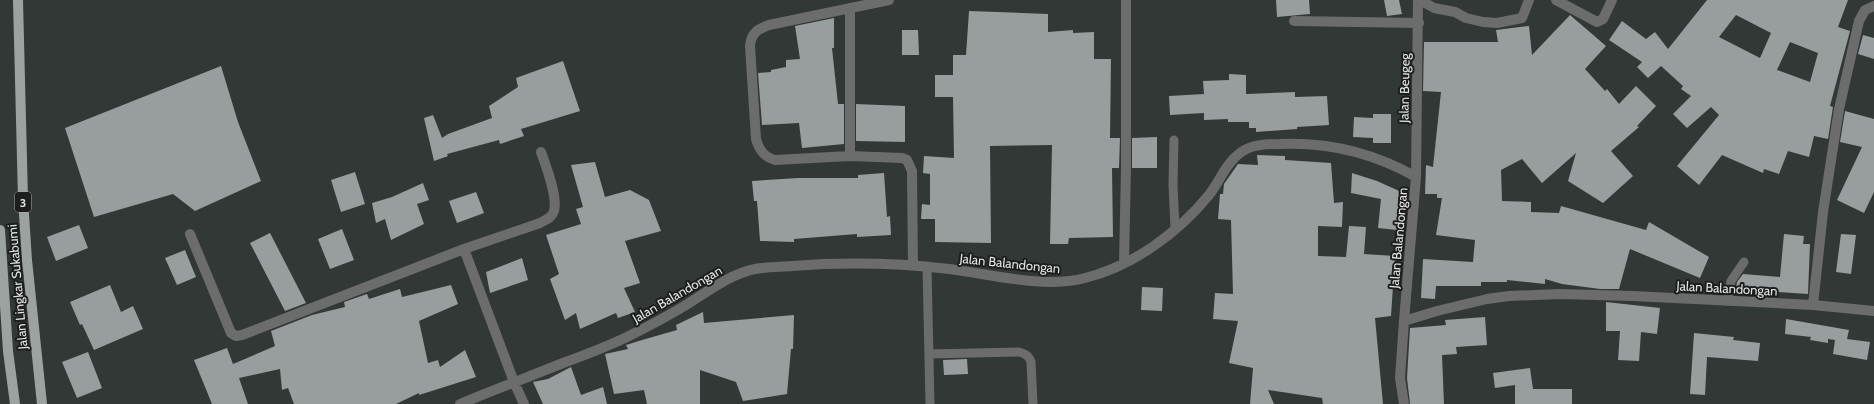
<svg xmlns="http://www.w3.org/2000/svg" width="1874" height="404" font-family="Cabin,sans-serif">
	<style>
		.building { fill: #979e9d; fill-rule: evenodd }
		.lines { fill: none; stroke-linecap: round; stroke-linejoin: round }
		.service { stroke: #6a6d6c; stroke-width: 9 }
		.minor { stroke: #6a6d6c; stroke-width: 10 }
		.primary { stroke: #9ca2a0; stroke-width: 10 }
		.labels { text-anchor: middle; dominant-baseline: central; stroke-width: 4; stroke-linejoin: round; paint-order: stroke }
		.shield { fill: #1c1e1e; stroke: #a5a9a8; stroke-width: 1 }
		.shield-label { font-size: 12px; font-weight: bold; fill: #e0e4e3 }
		.street-label { font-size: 13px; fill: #e0e4e3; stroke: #1c1e1e }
	</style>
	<rect width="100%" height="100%" fill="#323836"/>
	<!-- building -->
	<path class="building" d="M1276,0H1309L1310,14L1277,17Z
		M1384,0H1399L1402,14L1387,16Z
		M1707,0H1848L1838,27L1850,31L1830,106L1833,107L1828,139L1814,136L1809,157L1788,151L1779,174L1764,169L1763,173L1722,155L1699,185L1677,166L1719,115L1711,107L1687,128L1673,114L1691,96L1681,89L1683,86L1661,66L1648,78L1637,67L1642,62L1609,40L1622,21L1646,39L1655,32L1668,49ZM1736,15L1771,33L1760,58L1719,37ZM1790,42L1818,53L1810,82L1777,70Z
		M969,11L1048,14V32L1073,30V33L1094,32V59H1111L1110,138H1120L1119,168H1112L1113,237L1069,238L1068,244H1050L1052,145L990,146L991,243L935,242V219H921L922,204L930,205V174L923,173L924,156L954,158L953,97H935V75H953V55H966Z
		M1570,15L1606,46L1585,69L1605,91L1607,89L1619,104L1636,86L1656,106L1637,126L1639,127L1611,151L1633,176L1603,203L1568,181L1576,153L1542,183L1522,159L1501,170L1502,201L1531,202V212L1559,213L1561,206L1646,230L1649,222L1709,257L1700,278L1630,249L1619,289H1600L1562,284L1545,279V284L1507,280V282H1481V286H1436L1435,299L1421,298L1423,259L1473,262L1475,240L1436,235L1442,198H1437V194H1425L1426,165L1433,167L1441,92L1423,91L1424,42H1498L1496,30L1529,26L1532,55Z
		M834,18V48H832L838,104H844V144L802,148L799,123L762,125L758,73L771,72V70L786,67V60L800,59L795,26Z
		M902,30H918L919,55H902Z
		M1863,35L1874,38V59L1858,54Z
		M563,61L580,111L521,129L524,136L500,144L499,140L447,154L448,156L434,161L424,118L433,115L442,138L448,134L492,118L489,106L518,87L516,78Z
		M221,66L238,122L261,181L195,211L173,194L94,217L65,128Z
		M1229,74L1246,75V94L1295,92V97L1327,96L1329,125L1297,127V129L1256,132V128H1249V122H1228V119L1204,120V113L1170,115L1169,96L1204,94L1203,81L1229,80Z
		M856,104L905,106V142L856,141Z
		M1845,111L1874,119V192L1864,213L1837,200L1862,147L1840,142Z
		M1373,114H1391V143H1373V138L1353,137L1354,117L1373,118Z
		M1157,137V168H1132V138Z
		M1257,155L1285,156V160L1331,163L1334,203L1343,202L1342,227L1318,226V256L1346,257L1349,226L1366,227L1364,254L1395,256L1391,316L1375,318L1383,404H1323L1322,398L1268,390L1274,404H1250L1253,368L1229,363L1238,321L1213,319L1215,293L1233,294L1231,220L1218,219L1220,194H1223L1224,184L1238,164L1258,165Z
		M595,162L605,197L630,190L649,200L661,231L625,241L640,283L624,288L635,312L618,318L616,313L580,329L576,313L565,320L550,279L559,274L546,235L581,224L576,209L583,207L571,165Z
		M355,172L365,204L341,212L331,180Z
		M884,173L887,217L890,216L891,235L857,237V234L794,239V242L760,241L757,201H754L752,181L798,178H858V175Z
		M1352,173L1377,181L1408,195L1407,203L1399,202L1397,230L1378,228L1381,199L1351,193Z
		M423,183L429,200L417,204L424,224L391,240L385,219L376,223L372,203L392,197Z
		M476,192L484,213L457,223L449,201Z
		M79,225L88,248L56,261L47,237Z
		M342,229L354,260L330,269L318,239Z
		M270,233L306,303L285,311L250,243Z
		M1784,234L1804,236L1803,244H1810L1808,294L1736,289L1737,282L1743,274L1780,277Z
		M1841,234L1856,235L1851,274L1836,272Z
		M185,250L196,277L177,285L165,258Z
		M522,258L528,280L490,293L486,272Z
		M110,285L121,312L133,306L143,329L94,350L82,324L80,325L70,302Z
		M451,285L458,304L419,321L428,363L438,360L440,367L465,350L476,377L419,395V393L396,404H294L288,388L282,390L280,369L239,378L248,404H212L194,360L227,348L233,364L275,346L271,331L312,315L345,307L344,302L367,294L369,299L400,289L402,297Z
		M1142,287L1163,288L1162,311L1141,310Z
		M1606,302L1660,308L1657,334L1641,332L1639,361L1618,360L1620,331H1606Z
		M703,312L704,323L794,315L793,349H791L787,394L743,401L736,382L700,370V404H647L644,390L614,394L605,354L628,349L626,345L642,340L677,330L676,325Z
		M1485,317L1487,345L1456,347L1457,354L1442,355L1444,404H1410L1407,378L1410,328L1446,325L1445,320Z
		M1786,319L1849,330L1847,339L1870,342L1867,360L1833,354L1835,340L1828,339V343L1810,340L1811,337L1785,334Z
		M1694,333L1734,337L1733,340L1760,343L1758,361L1707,357L1705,395L1690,394Z
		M88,352L102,388L77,398L62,362Z
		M967,359L968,374L944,375L943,360Z
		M571,367L581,395L603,387L607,404H543L533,382L548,379Z
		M1530,368L1533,389H1572V404H1515V385L1495,388L1493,373Z"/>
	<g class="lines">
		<!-- service -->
		<path class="service" d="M1174,140L1173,185L1175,228
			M927,267L930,404
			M1728,301L1731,281L1744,262
			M929,354L1019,352C1026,354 1029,356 1031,362L1033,404"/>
		<!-- minor -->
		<path class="minor" d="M889,0L769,25C758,29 751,33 750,46L756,139C759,150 764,157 775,160L850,156L902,158L907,160L912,171L913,265
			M1420,0L1434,8L1455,12L1466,18L1483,22L1497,23L1522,18L1529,0
			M1556,0L1597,22L1603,19L1612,0
			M850,8V156
			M1294,21L1419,23
			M1416,177L1418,0
			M190,234L231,333L236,336L242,335L464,249L540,223C545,220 552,218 554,211C558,197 546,166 541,152
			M464,249L514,382L524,404
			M1124,263L1126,167V0
			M1813,305L1823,212L1839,109L1859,21L1865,10L1874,6
			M460,404C494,390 528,377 563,363C585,355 609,346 631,335C649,326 668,316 686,305C707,292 730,274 755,269C767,267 780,267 792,266C844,262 897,263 949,269C989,274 1046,289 1085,278C1133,266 1178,233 1209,195C1220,181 1226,163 1240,153C1252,144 1267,144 1280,144C1329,142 1374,153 1416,177L1404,321L1437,311L1487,299L1509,296L1560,294L1633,296L1813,305L1874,311
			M1404,404L1400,378L1404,321"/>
		<!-- primary -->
		<path class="primary" d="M18,0L23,199L27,260L42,404
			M0,230L8,351L15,404"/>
	</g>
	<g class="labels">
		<!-- shield labels -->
		<rect class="shield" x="15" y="192" width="16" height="20" rx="3"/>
		<g class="shield-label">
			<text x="23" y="202">3</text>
		</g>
		<!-- street labels -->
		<g class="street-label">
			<text transform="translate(1404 88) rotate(-89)">Jalan Beugeg</text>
			<text transform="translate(1398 238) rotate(-85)">Jalan Balandongan</text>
			<text transform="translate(1010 263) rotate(6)">Jalan Balandongan</text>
			<text transform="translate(17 287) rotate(-95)">Jalan Lingkar Sukabumi</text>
			<text transform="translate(1727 288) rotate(3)">Jalan Balandongan</text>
			<text transform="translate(677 294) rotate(-30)">Jalan Balandongan</text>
		</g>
	</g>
</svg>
